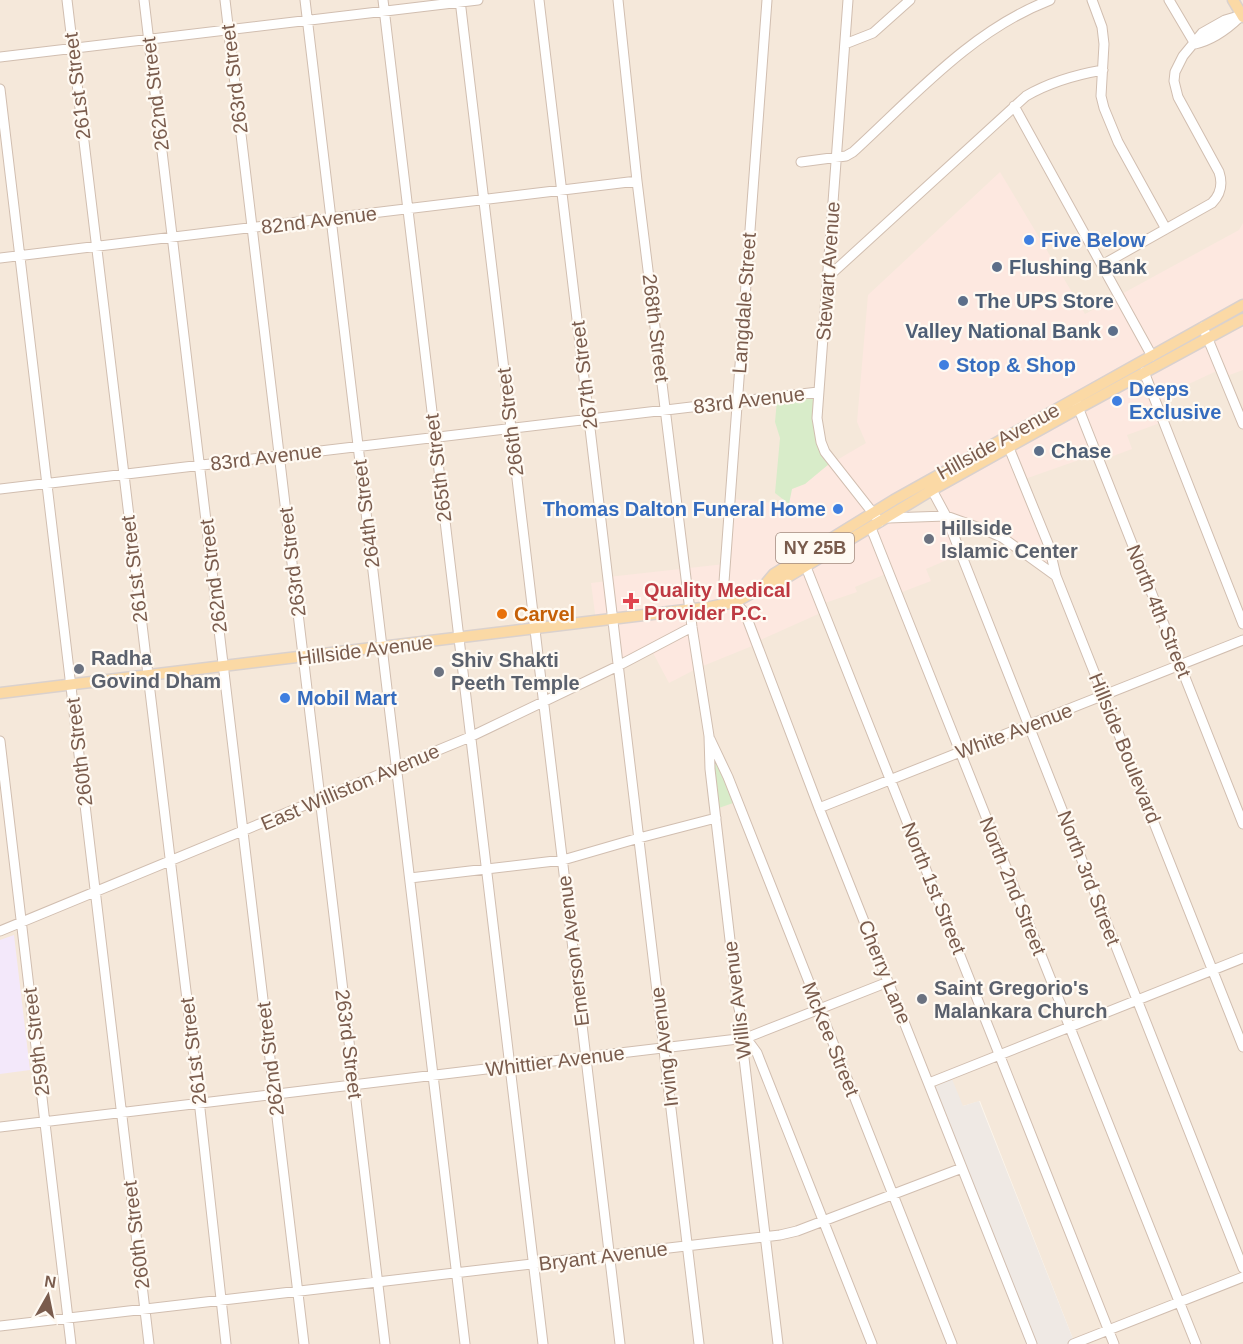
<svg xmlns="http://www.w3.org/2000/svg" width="1243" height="1344" font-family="Helvetica,sans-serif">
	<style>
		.residential { fill: #f5e8da }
		.commercial { fill: #fde8e0 }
		.industrial { fill: #efe9e4 }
		.education { fill: #f3e8fa }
		.green { fill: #d8ecc9 }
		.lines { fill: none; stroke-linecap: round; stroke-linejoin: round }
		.minor-casing { stroke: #d1beb0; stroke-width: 11 }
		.major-casing { stroke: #dad1cd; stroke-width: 13 }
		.minor { stroke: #fff; stroke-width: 9 }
		.major { stroke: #fbd9a5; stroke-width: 10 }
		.shop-dot { fill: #3f7fe0; stroke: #fffaf3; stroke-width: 2 }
		.service-dot { fill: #5c6f8a; stroke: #fffaf3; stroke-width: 2 }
		.worship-dot { fill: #6b7280; stroke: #fffaf3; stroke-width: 2 }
		.health-dot { fill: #e0444e; stroke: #fffaf3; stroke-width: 2 }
		.food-dot { fill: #e8710a; stroke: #fffaf3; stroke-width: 2 }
		.labels { text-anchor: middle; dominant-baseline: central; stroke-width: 4.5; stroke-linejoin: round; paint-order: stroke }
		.shield { fill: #fffaf3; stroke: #a28b7f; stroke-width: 1.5 }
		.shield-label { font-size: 18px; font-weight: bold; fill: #7a5c4d }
		.street-label { font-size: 20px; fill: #7a5c4d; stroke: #fffaf3 }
		.shop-label { font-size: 20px; font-weight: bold; fill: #366cbe; stroke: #fffaf3; text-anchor: start }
		.service-label { font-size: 20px; font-weight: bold; fill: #4e5e75; stroke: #fffaf3; text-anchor: start }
		.worship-label { font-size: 20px; font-weight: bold; fill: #5b616d; stroke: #fffaf3; text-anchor: start }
		.health-label { font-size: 20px; font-weight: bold; fill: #be3a42; stroke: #fffaf3; text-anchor: start }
		.food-label { font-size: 20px; font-weight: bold; fill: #c56008; stroke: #fffaf3; text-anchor: start }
	</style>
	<rect width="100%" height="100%" fill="#fdf6ec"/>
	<!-- residential -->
	<path class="residential" d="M0,0H1243V1344H1075L980,1101L963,1106L927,1091L1026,1344H0Z"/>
	<!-- commercial -->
	<path class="commercial" d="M1000,172L1085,314L1239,230L1243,223V305L774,574L886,519L945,516L932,490L1243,319V370L1224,377L1221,369L1180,388L1181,392L1156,403L1163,422L1127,435L1132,449L1100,461L1096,454L1022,480L1056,576L1003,538L947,516L961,554L926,569L931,581L897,594L888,573L855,587L857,592L822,604L825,611L756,642L757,644L698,668L669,683L651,649L618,666L613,620L596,621L591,583L608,581V577L725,564L731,499L789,504L782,492L866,443L857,422L868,295Z"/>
	<!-- industrial -->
	<path class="industrial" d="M952,1079L963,1106L979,1101L1075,1344H1026L926,1091Z"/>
	<!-- education -->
	<path class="education" d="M14,935L30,1070L0,1074V940Z"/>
	<!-- green -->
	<path class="green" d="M815,396V432L829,464L805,484L792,489L789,504L775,493L780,438L775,422L777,400Z
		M712,753L736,802L716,809Z"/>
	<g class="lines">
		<!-- minor casing -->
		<g class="minor-casing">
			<path id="minor" d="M67,0L198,1091L226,1344
				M144,0L304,1344
				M225,0L385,1344
				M305,0L465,1344
				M383,0L543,1344
				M460,0L620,1344
				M539,0L699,1344
				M618,0L637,181L692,627L709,736L710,769L737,1000L746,1038L744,1058L778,1344
				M767,0L724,582L735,602L745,613L819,808L1032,1344
				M848,0L817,418L821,442L825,452L880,522
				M1092,0L1102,27L1104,44L1101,96L1104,108L1118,142L1166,229
				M1169,0L1195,44
				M845,44L873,33L910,0
				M0,57L478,0
				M0,89L149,1344
				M1014,106L1152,356
				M801,162L846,156L853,152C914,96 972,30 1050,0
				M0,258L637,181
				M1102,265L1212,203C1221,194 1223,184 1219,172L1178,97L1174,81L1175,72L1183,56L1202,33L1225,20L1242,15C1229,28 1213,40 1195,44
				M829,276L1026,96C1050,82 1074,75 1103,70
				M1203,327L1243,424
				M1144,372L1243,624
				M1076,402L1243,824
				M1009,448L1049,546L1056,576L1243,1047
				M0,489L818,392
				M932,490L946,516L1243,1268
				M888,518L946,516L985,530L1003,538L1056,576
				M871,528L1196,1344
				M806,567L1114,1344
				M710,739L728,777L952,1344
				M0,741L71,1344
				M819,808L1243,640
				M410,878L563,860L639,838L716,818
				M0,931L470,737L618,666L692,627
				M746,1038L757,1053L872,1344
				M929,1083L1243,958
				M0,1127L746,1038L888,982
				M0,1326L780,1235L797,1231L962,1168
				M1073,1344L1243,1277"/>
		</g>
		<!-- major casing -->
		<g class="major-casing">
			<path id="major" d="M1233,0L1243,17
				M763,587L774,574L894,500L1243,305
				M0,693L710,607L735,602L761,588L781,581L932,490L1079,408L1243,319"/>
		</g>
		<!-- minor -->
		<use href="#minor" class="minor"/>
		<!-- major -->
		<use href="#major" class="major"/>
	</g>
	<!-- markers -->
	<g class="shop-dot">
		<circle cx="1029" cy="240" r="6"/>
		<circle cx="944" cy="365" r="6"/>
		<circle cx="1117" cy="401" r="6"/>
		<circle cx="838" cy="509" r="6"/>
		<circle cx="285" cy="698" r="6"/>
	</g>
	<g class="service-dot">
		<circle cx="997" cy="267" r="6"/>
		<circle cx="963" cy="301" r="6"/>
		<circle cx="1113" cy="331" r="6"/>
		<circle cx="1039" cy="451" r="6"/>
	</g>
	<g class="worship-dot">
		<circle cx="929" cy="539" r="6"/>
		<circle cx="79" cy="669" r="6"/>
		<circle cx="439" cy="672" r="6"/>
		<circle cx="922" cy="999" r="6"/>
	</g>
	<path class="health-dot" d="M628 592h6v6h6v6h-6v6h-6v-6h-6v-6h6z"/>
	<circle class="food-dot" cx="502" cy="614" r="6"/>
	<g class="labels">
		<!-- shield labels -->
		<rect class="shield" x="776" y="533" width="78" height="30" rx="4.5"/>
		<g class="shield-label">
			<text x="815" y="548">NY 25B</text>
		</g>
		<!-- street labels -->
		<g class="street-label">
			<text transform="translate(234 79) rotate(-97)">263rd Street</text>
			<text transform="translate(77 86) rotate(-97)">261st Street</text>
			<text transform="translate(155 94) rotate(-97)">262nd Street</text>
			<text transform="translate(319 220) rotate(-7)">82nd Avenue</text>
			<text transform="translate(828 271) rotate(-86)">Stewart Avenue</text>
			<text transform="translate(744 303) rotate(-86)">Langdale Street</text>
			<text transform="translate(656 328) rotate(83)">268th Street</text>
			<text transform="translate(584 375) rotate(-97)">267th Street</text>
			<text transform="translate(749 400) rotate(-7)">83rd Avenue</text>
			<text transform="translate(510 422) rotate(-97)">266th Street</text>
			<text transform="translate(998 441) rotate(-29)">Hillside Avenue</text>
			<text transform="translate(266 457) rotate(-7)">83rd Avenue</text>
			<text transform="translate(438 468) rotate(-97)">265th Street</text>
			<text transform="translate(366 514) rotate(-97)">264th Street</text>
			<text transform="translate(292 562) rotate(-97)">263rd Street</text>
			<text transform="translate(134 569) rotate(-97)">261st Street</text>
			<text transform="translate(213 576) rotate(-97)">262nd Street</text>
			<text transform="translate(1159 611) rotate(68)">North 4th Street</text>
			<text transform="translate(365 650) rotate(-7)">Hillside Avenue</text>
			<text transform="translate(1014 731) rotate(-21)">White Avenue</text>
			<text transform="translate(1125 748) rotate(68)">Hillside Boulevard</text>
			<text transform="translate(79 752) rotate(-97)">260th Street</text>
			<text transform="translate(350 787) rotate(-23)">East Williston Avenue</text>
			<text transform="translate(1089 878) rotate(69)">North 3rd Street</text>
			<text transform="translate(1013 886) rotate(68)">North 2nd Street</text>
			<text transform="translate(934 888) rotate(68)">North 1st Street</text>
			<text transform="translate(573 951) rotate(-97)">Emerson Avenue</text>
			<text transform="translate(885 972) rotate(68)">Cherry Lane</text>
			<text transform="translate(737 1000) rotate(-97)">Willis Avenue</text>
			<text transform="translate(831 1039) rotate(68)">McKee Street</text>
			<text transform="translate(36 1042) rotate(-97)">259th Street</text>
			<text transform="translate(349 1044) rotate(83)">263rd Street</text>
			<text transform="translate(664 1047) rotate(-97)">Irving Avenue</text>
			<text transform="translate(193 1051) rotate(-97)">261st Street</text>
			<text transform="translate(270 1059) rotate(-97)">262nd Street</text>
			<text transform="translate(555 1061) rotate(-7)">Whittier Avenue</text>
			<text transform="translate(136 1235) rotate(-97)">260th Street</text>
			<text transform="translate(603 1256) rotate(-7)">Bryant Avenue</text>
		</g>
		<!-- shop labels -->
		<g class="shop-label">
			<text x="1041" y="240">Five Below</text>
			<text x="956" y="365">Stop &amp; Shop</text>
			<text x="1129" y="389">Deeps<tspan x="1129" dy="23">Exclusive</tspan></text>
			<text x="826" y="509" text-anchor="end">Thomas Dalton Funeral Home</text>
			<text x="297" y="698">Mobil Mart</text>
		</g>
		<!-- service labels -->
		<g class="service-label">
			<text x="1009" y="267">Flushing Bank</text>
			<text x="975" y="301">The UPS Store</text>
			<text x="1101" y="331" text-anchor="end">Valley National Bank</text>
			<text x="1051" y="451">Chase</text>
		</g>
		<!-- worship labels -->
		<g class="worship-label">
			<text x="941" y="528">Hillside<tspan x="941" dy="23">Islamic Center</tspan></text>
			<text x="91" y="658">Radha<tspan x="91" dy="23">Govind Dham</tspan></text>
			<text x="451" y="660">Shiv Shakti<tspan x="451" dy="23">Peeth Temple</tspan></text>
			<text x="934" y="988">Saint Gregorio's<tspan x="934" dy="23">Malankara Church</tspan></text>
		</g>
		<!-- health labels -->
		<g class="health-label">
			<text x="644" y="590">Quality Medical<tspan x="644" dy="23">Provider P.C.</tspan></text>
		</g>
		<!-- food labels -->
		<g class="food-label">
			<text x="514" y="614">Carvel</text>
		</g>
	</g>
	<!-- north arrow -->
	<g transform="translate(48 1296) rotate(9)" stroke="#fffaf3" stroke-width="4.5" paint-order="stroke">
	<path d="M0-4.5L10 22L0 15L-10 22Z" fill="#7a5c4d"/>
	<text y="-9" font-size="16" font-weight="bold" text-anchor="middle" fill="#7a5c4d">N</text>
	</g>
</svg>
